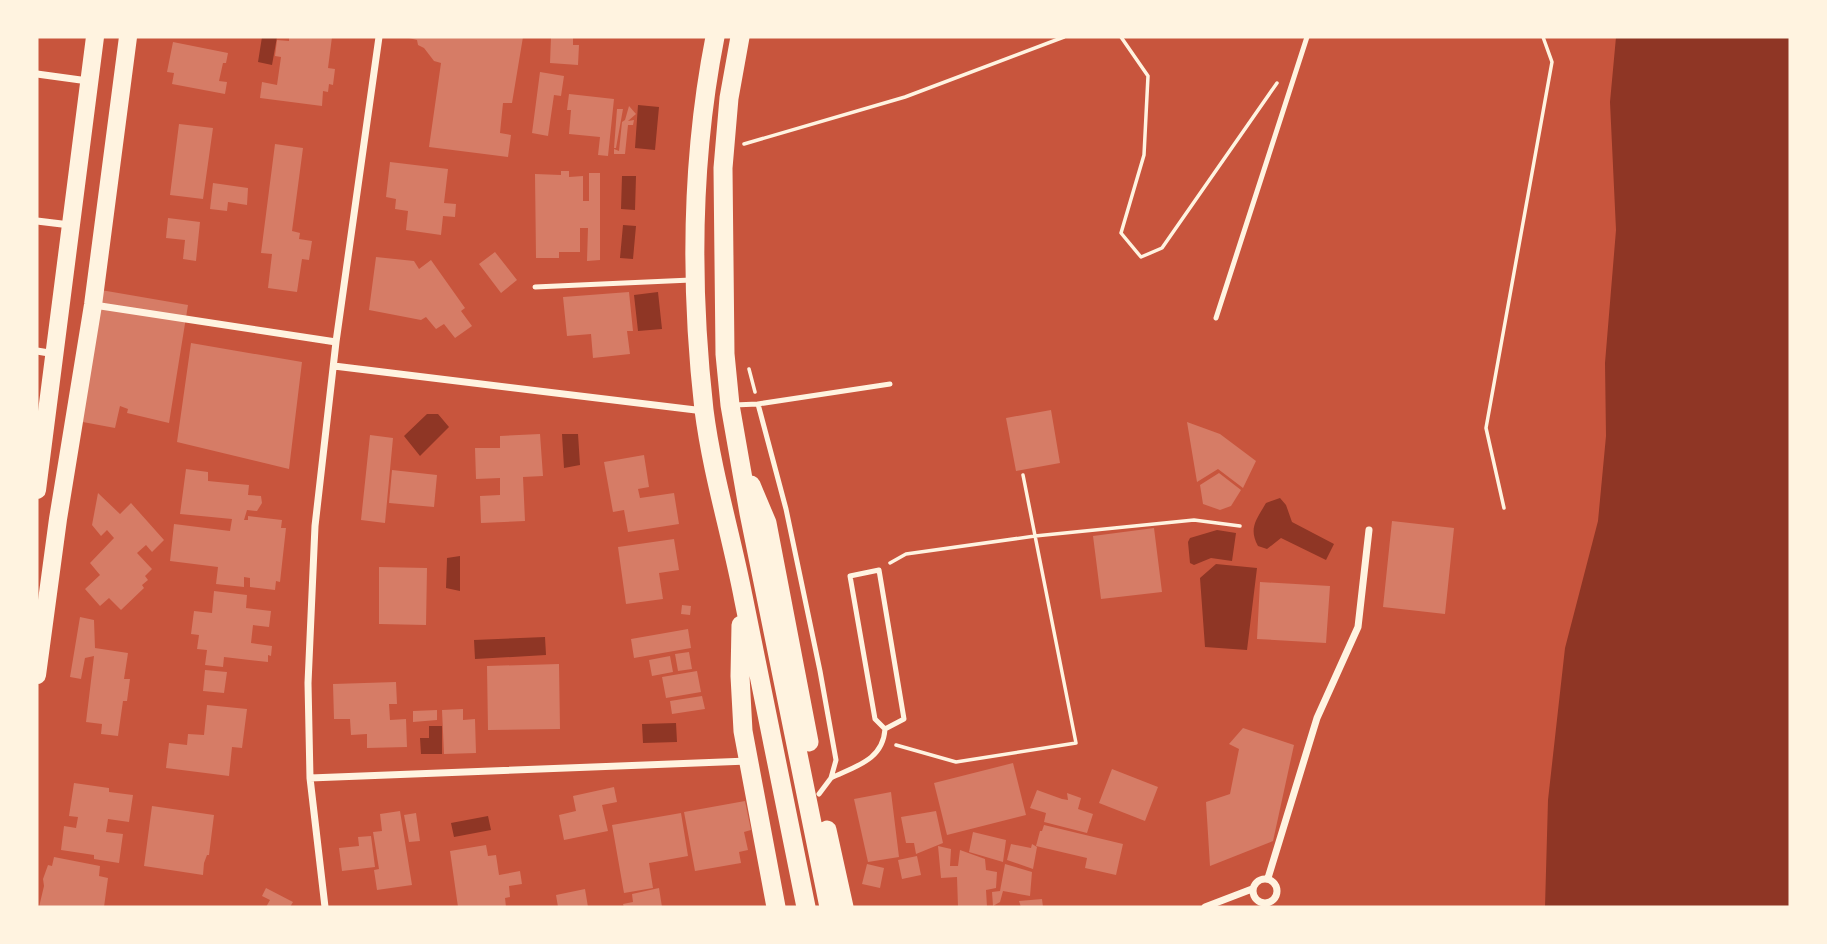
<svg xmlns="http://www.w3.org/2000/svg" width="1827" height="944" font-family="Figtree,sans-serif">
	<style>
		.water { fill: #8f3625 }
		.building { fill: #d67c66 }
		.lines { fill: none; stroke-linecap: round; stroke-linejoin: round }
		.path { stroke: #fff3e0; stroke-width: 3.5 }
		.service { stroke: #fff3e0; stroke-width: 5 }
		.minor { stroke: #fff3e0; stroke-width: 7 }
		.primary { stroke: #fff3e0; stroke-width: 18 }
		.trunk { stroke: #fff3e0; stroke-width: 19 }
	</style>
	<rect width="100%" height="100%" fill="#c8553d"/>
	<!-- water -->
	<path class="water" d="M262,37H277L272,65L258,62Z
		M1616,37H1790V907H1545L1548,800L1565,648L1598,521L1606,436L1605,363L1616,230L1610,102Z
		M638,105L659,107L655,150L635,148Z
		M622,176H636L635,210L621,209Z
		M623,225L636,226L633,259L620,258Z
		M658,292L662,329L638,331L634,295Z
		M427,414H438L449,427L420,456L404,436Z
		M562,434H578L580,465L564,468Z
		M1280,498L1286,505L1292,522L1334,544L1326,560L1281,538L1267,549L1258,546C1248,528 1257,519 1266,503Z
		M1217,530L1236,533L1232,561L1211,558L1194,565L1190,563L1188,542L1190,538Z
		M460,556V591L446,588L447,558Z
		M1216,564L1257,568L1247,650L1205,647L1200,578Z
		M545,637L546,655L475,659L474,640Z
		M676,723L677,742L643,743L642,724Z
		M429,726H442V754H421L420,738H429Z
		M488,816L491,830L454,837L451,823Z"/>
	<!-- building -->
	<path class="building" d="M289,37H332L328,68L335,69L333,85L329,84L328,92L323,91L322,106L260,98L262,82L277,85L281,57L275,56L277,40L289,41Z
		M405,37H523L512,103H503L500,133L511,135L508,157L429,147L441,63L434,61L424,48L418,45L417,40Z
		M551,37H573V45H579L578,65L550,63Z
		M173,42L228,53L226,63H223L219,81L227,82L225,94L172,84L174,73L167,72Z
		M540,72L564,76L561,96L554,95L548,136L532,133Z
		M569,94L614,99L608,156L598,155L600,137L569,134L571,110H567Z
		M629,106L636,114L628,121L634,120L633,125H628L625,154H614V149L619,151L622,122L625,120Z
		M617,109H623L616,148H614Z
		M179,124L213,128L203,199L170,195Z
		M275,144L303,148L292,231L300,233L299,239L312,241L309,260L302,259L297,292L268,288L272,254L261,253Z
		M390,162L448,169L444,203L456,204L455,217L443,216L441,235L406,230L408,211L395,209L396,199L386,197Z
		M561,171H569V177L583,176V201H589V173H600V260L587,261L588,228H580V252H559V258H536L535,174L561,175Z
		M213,183L248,188L247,205L228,202L227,211L210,209Z
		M168,218L200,222L196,261L183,259L185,240L166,238Z
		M495,252L517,280L501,293L479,264Z
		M376,257L414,261L419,269L431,260L465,308L461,311L472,326L455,338L444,324L436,329L426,317L421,320L369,310Z
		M95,289L188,305L169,423L127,413L128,409L120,406L115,428L72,420Z
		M629,292L633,331H627L630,354L593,358L591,334L567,336L563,297Z
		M191,343L302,362L289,469L177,442Z
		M1051,410L1060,463L1016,471L1006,418Z
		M1187,422L1220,434L1256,461L1243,488L1218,469L1197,482Z
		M540,434L543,476L523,477L525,521L481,523L480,496L500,495V478L476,479L475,448H500V436Z
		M370,435L393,438L385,523L361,520Z
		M644,455L649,487L638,489L640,498L674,493L679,524L628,532L624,510L613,512L604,462Z
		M186,469L208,472V481L249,485L248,495L261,496L262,503L257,511L247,510L244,520H248V516L282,520L281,528H286L280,582L276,581L275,590L250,587V578L244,577V587L216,584L218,567L170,561L174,524L230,531L232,519L180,514Z
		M392,470L437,475L434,507L389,503Z
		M1219,473L1241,490L1231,506L1220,510L1203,504L1200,485Z
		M98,493L120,514L131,503L164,540L152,552L146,545L137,553L152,569L145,576L148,580L142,585L144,588L121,610L109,598L100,606L85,589L100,575L90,563L114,538L107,530L101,536L92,525Z
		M1392,521L1454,528L1445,614L1383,607Z
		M1154,528L1162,592L1101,599L1093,536Z
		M674,539L679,570L659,573L663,599L626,604L618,547Z
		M379,567L427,568L426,625L379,624Z
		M1260,582L1330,586L1326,643L1257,639Z
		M214,591L247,595L246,608L271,611L269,627L253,625L251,643L272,646L271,656L268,655V662L224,657L223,667L205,665L207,650L197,649L199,635L191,634L194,611L212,613Z
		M682,605L691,606L690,615L681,614Z
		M80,617L94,620L95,648L128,653L124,679H130L127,701H123L118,736L101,734L102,724L86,722L94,656L85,658L81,679L70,677Z
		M688,629L691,648L634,658L631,639Z
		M689,652L692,669L678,671L675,654Z
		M670,656L673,672L652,676L649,660Z
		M559,664L560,729L488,730L487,666Z
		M205,670L227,672L224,693L203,691Z
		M697,671L701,692L666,698L662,677Z
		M396,682L397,704H389L390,720L406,719L407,747L367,748V734L351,735L350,719H334L333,684Z
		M702,696L705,709L672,714L670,701Z
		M207,705L247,709L242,748L232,747L229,776L166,768L169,743L187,745L188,734L204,735Z
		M463,709V720L475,719L476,753L444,754L442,710Z
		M437,710V720L413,722V711Z
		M1243,728L1294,745L1273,841L1210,866L1206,802L1230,794L1239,749L1229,744Z
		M1013,763L1026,815L947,835L934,783Z
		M1112,769L1158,787L1145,821L1099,803Z
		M74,783L109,788V792L133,795L129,822L108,819L106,832L123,834L119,863L94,859V855L61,850L64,826L76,828L78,817L69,816Z
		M614,787L617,802L602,805L608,831L564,840L559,815L576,811L573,796Z
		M1037,790L1062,799L1068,800L1067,793L1081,798L1078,809L1093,814L1087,833L1044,822L1046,813L1030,808Z
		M891,792L899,857L868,862L854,799Z
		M745,801L751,830L744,832L748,850L739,852L741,863L695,871L684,812Z
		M152,806L214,815L209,855H207L204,863L203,875L144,866Z
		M400,811L412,885L377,890L374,870L379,869L373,832L382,831L380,814Z
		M936,811L943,843L916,854L914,843H906L901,817Z
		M416,813L420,841L409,842L404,815Z
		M681,813L688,856L649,863L653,888L624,893L612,825Z
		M1044,825L1123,844L1116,875L1085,868L1087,858L1036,846L1040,831H1042Z
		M973,832L1006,840L1003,862L969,852Z
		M371,836L375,867L342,871L339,848L359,846L358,837Z
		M1011,844L1031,848L1032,844L1037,847L1033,869L1007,860Z
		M486,845L488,856L496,855L499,875L520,871L522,884L509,886L510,897L505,898L506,907H458L450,851Z
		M938,846L951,849L950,866H958L960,850L985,859L986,870L997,872L996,888L986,890L987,907H958L957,877L941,878Z
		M917,856L921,875L902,879L898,860Z
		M54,857L100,866L99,876L108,878L104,907H39L44,886L43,879L48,865L52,866Z
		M867,864L884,868L880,888L862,884Z
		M1005,864L1032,872L1030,896L1003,891L1000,902L993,906L992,892L1000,891Z
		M266,888L293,902L290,907H266L270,900L262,896Z
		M659,888L662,907H624L623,904L633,902L632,894Z
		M585,889L588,907H558L556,895Z
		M1042,899L1043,907H1021L1019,901Z"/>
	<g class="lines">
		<!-- path -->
		<path class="path" d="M1121,37L1148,76L1144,155L1121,233L1141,257L1162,248L1277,83
			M744,144L905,97L1064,37
			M749,369L755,392
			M1504,508L1486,428L1552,62L1543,37
			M890,563L906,554L1035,536L1194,520L1240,526
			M896,745L956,762L1076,743L1023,475"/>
		<!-- service -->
		<path class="service" d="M535,287L691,280
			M1216,318L1307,37
			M758,404L786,509L820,671L836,760L831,778L819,794
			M734,405L758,404L890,384
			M831,778C856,766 883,760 885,729L904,719L879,570L850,576L875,719L885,729"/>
		<!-- minor -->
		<path class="minor" d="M37,74L88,81
			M37,221L70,225
			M94,305L336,342
			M37,351L55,354
			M334,366L704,411
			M310,778L748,761
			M1268,878L1317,718L1358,627L1369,530
			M1253 891a12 12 0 1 1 24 0a12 12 0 1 1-24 0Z
			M325,907L310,778L308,683L315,526L336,342L379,37
			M1205,907L1252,889"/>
		<!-- primary -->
		<path class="primary" d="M37,490L95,37
			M37,675L58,519L93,305L128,37"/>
		<!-- trunk -->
		<path class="trunk" d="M715,37C691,159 690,286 704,410C712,473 731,534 743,596C764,700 785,804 806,907
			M740,37L729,98L723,168L725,354L730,405L749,513L829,907
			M751,485L767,523L809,742
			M741,625L740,676L743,731L776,907
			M827,830L844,907"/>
	</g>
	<!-- border -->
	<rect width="1827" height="944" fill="none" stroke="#fff3e0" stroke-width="77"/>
</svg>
